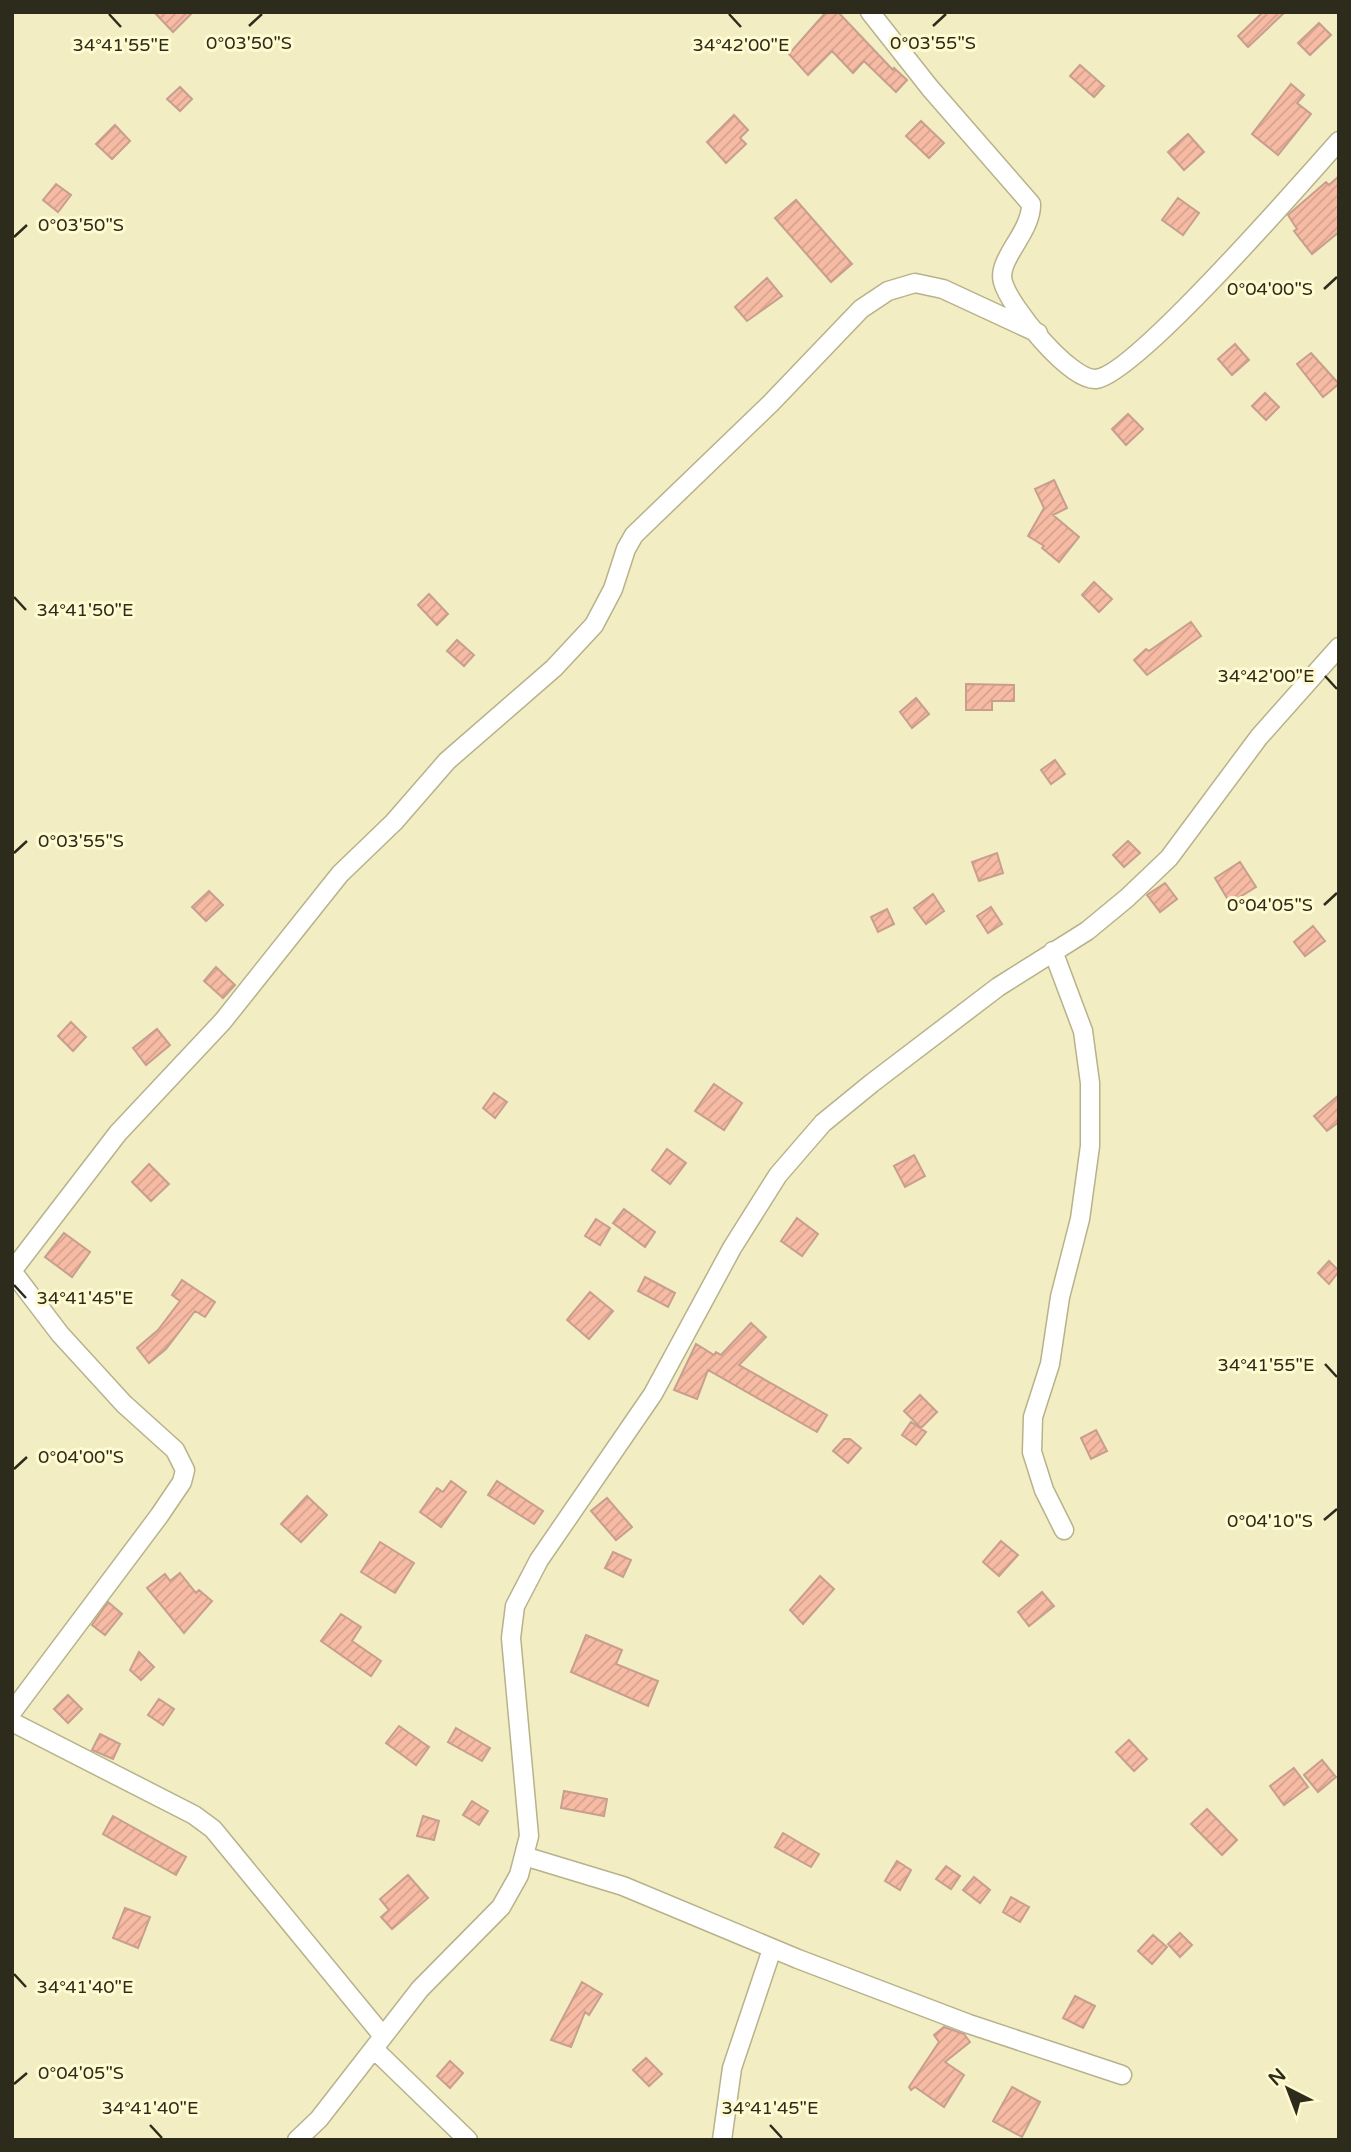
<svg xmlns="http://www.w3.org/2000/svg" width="1351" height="2152" font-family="'Varela Round',sans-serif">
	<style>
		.building { fill: url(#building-hatch); stroke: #c89e8e; stroke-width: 2 }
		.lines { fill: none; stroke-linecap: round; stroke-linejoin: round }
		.minor-casing { stroke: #b7b28a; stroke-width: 21 }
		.minor { stroke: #fff; stroke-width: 18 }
		.ticks { fill: none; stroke: #2d2b1b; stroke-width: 2.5 }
		.ticks-label { font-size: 18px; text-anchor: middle; fill: #2d2b1b; stroke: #fffad0; stroke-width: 6; stroke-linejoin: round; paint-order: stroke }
	</style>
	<defs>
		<pattern id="building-hatch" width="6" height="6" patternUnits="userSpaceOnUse" patternTransform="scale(1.75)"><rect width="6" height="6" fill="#f7bba4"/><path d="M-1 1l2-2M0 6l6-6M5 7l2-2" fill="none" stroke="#d4a18d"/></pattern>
	</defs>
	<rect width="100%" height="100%" fill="#f2edc3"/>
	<!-- building -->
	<path class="building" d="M154,12H193L173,32Z
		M826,12H838L893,70L894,68L907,80L896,92L864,61L853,73L832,51L808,75L789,54Z
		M1263,12H1285L1248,47L1238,36Z
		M1319,23L1331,35L1310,55L1298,43Z
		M1080,65L1104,86L1094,97L1070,76Z
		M1291,84L1304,95L1297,103L1311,114L1278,155L1252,134Z
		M180,87L192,99L180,111L167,99Z
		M734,115L748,130L740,138L746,144L726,163L707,142Z
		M921,121L944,143L929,158L906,136Z
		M115,125L130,141L112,159L96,144Z
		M1188,134L1204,152L1184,170L1168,152Z
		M1339,176V232L1312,254L1294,231L1297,229L1288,215L1326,182L1329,185Z
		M56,184L71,195L58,212L43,200Z
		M1178,198L1199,213L1183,235L1162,220Z
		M796,200L852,264L831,282L775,218Z
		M767,278L782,296L747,321L735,307Z
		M1235,344L1249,360L1232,375L1218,359Z
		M1311,353L1339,384L1323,397L1297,364Z
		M1265,393L1279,407L1266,420L1252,406Z
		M1128,414L1143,429L1126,445L1112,429Z
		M1054,480L1067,508L1053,515L1079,537L1059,562L1042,548L1044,546L1028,536L1044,508L1035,489Z
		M1094,582L1112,599L1099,612L1082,595Z
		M429,594L448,614L437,625L418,605Z
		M1191,622L1201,636L1147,675L1134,660L1146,649L1149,651Z
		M457,640L474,655L464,666L447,651Z
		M966,684L1014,685V701H992V710H966Z
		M916,698L929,714L912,728L900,712Z
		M1055,760L1065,774L1051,784L1041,770Z
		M1128,841L1140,853L1124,867L1113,855Z
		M997,853L1003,873L979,881L972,862Z
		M1240,862L1256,887L1230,903L1215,878Z
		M1165,883L1177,899L1160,912L1147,895Z
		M209,891L223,905L206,921L192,907Z
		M933,894L944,911L926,924L914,908Z
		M991,907L1002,924L988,933L977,916Z
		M887,909L894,924L878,932L871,917Z
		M1313,926L1325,941L1305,956L1294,942Z
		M216,967L235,985L223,998L204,981Z
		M71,1022L86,1037L73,1051L58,1036Z
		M157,1029L170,1045L146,1065L133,1048Z
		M714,1084L742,1103L724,1130L695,1111Z
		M494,1093L507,1102L495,1118L483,1108Z
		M1339,1095V1122L1327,1131L1314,1116Z
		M667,1149L686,1163L670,1184L652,1170Z
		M914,1155L925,1176L905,1187L894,1166Z
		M149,1164L169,1184L151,1201L132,1182Z
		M624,1209L655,1232L645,1247L613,1223Z
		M797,1218L818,1234L802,1256L781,1241Z
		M596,1219L610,1228L600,1245L585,1236Z
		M64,1233L90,1252L72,1277L45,1257Z
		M1329,1261L1339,1271L1329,1284L1318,1273Z
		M645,1277L675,1293L668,1307L638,1291Z
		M182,1280L215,1302L205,1317L195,1311L166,1349L149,1363L137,1348L158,1330L180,1301L172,1295Z
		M590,1292L613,1311L589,1339L567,1320Z
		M751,1323L766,1337L739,1365L827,1415L817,1432L708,1370L697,1399L674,1390L696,1344L714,1355L716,1352L721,1355Z
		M920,1395L937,1412L921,1428L904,1411Z
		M911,1422L926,1432L916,1445L902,1435Z
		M1096,1430L1107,1451L1091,1459L1081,1438Z
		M844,1439H850L861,1448L848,1463L833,1451Z
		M451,1481L466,1492L441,1527L420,1512L437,1488L443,1492Z
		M497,1481L543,1511L534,1524L488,1495Z
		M307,1496L327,1515L301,1542L281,1524Z
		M607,1498L632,1527L616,1540L591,1511Z
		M1001,1541L1018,1555L999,1576L983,1562Z
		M380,1542L414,1563L395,1593L361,1572Z
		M613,1552L631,1560L623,1577L605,1568Z
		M180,1573L196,1593L199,1590L212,1601L184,1633L147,1588L165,1574L170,1581Z
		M820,1576L834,1589L803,1624L790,1610Z
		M1042,1592L1054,1606L1029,1626L1018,1612Z
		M108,1602L122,1614L105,1635L92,1625Z
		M341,1614L361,1627L352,1641L381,1661L371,1676L321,1641Z
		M586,1635L622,1650L616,1664L658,1681L648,1706L571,1672Z
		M139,1652L154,1667L141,1680L130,1670Z
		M68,1695L82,1709L68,1723L54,1709Z
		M159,1699L174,1709L163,1725L148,1715Z
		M399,1726L429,1747L416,1765L386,1743Z
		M456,1728L490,1748L482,1761L448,1742Z
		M100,1734L120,1744L113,1759L92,1750Z
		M1129,1740L1147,1759L1134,1771L1116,1752Z
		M1322,1760L1336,1777L1318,1792L1304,1775Z
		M1294,1768L1308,1787L1284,1805L1270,1786Z
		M564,1791L607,1799L604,1816L561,1808Z
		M472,1801L488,1811L479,1825L463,1815Z
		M1207,1809L1237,1840L1222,1855L1191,1824Z
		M113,1816L186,1857L176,1875L103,1834Z
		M423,1816L439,1821L434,1840L417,1836Z
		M783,1833L819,1854L811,1867L775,1847Z
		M897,1861L911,1870L900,1890L885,1881Z
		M946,1866L960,1876L951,1889L936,1879Z
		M408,1875L428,1898L392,1929L381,1917L389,1910L380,1899Z
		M974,1877L990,1890L980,1903L963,1890Z
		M1011,1897L1029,1907L1020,1922L1003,1912Z
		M125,1908L150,1917L138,1948L113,1938Z
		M1180,1933L1192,1945L1180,1957L1168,1944Z
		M1153,1935L1167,1947L1152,1964L1138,1951Z
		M582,1982L602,1994L589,2015L585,2012L571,2047L551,2040Z
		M1075,1996L1095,2006L1083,2028L1063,2018Z
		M944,2027L964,2034L970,2042L945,2062L964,2075L944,2107L915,2087L911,2090L909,2087L939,2042L934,2035Z
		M646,2058L662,2074L649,2086L633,2070Z
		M450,2061L463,2073L450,2088L437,2076Z
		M1012,2087L1040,2102L1022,2137L993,2121Z"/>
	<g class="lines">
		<!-- minor casing -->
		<g class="minor-casing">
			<path id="minor" d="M870,12L930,88L1031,204C1032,232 996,260 1003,282C1009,306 1070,381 1096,379C1135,375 1304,180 1339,141
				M1053,951L1083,1031L1090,1083V1146L1080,1219L1060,1297L1050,1364L1033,1417L1032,1452L1044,1490L1064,1530
				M12,1271L118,1133L223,1021L340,874L394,822L447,761L554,668L594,625L613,589L626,549L634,535L771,403L861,309L888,291L915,283L943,289L1038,333
				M12,1271L60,1334L124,1404L175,1450L185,1470L182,1482L159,1516L12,1712
				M12,1722L194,1815L213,1829L383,2036
				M524,1856L623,1886L798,1959L969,2024L1122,2075
				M375,2050L468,2140
				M297,2140L319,2119L420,1989L501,1907L519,1875L529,1836L511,1638L515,1606L539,1560L653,1394L732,1248L778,1175L823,1123L872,1083L998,987L1087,931L1127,898L1169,858L1259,737L1339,647
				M722,2140L732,2068L772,1949"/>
		</g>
		<!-- minor -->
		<use href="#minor" class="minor"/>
	</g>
	<!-- ticks -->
	<path class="ticks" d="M109,14L121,27M729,14L741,27M249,26L262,14M933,26L946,14M14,237L27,225M1324,289L1337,277M14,597L26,610M1325,676L1337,689M14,853L27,841M1324,905L1337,893M14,1285L26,1298M1325,1364L1337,1377M14,1469L27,1457M1324,1520L1337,1509M14,1974L26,1987M14,2084L27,2073M150,2125L162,2138M770,2125L782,2138"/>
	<g class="ticks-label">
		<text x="249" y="49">0°03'50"S</text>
		<text x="933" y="49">0°03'55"S</text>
		<text x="121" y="51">34°41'55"E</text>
		<text x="741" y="51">34°42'00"E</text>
		<text x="81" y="231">0°03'50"S</text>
		<text x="1270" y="295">0°04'00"S</text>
		<text x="85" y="616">34°41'50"E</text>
		<text x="1266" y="682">34°42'00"E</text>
		<text x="81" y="847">0°03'55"S</text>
		<text x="1270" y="911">0°04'05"S</text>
		<text x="85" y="1304">34°41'45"E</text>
		<text x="1266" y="1371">34°41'55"E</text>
		<text x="81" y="1463">0°04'00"S</text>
		<text x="1270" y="1527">0°04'10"S</text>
		<text x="85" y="1993">34°41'40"E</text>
		<text x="81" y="2079">0°04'05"S</text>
		<text x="150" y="2114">34°41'40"E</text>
		<text x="770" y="2114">34°41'45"E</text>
	</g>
	<!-- border -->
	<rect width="1351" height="2152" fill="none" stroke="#2d2b1b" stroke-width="28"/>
	<!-- north arrow -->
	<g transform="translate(1288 2089) rotate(318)" stroke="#fffad0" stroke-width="5" paint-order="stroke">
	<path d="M0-5L12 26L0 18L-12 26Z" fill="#2d2b1b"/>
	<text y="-10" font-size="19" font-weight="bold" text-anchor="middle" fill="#2d2b1b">N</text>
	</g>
</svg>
